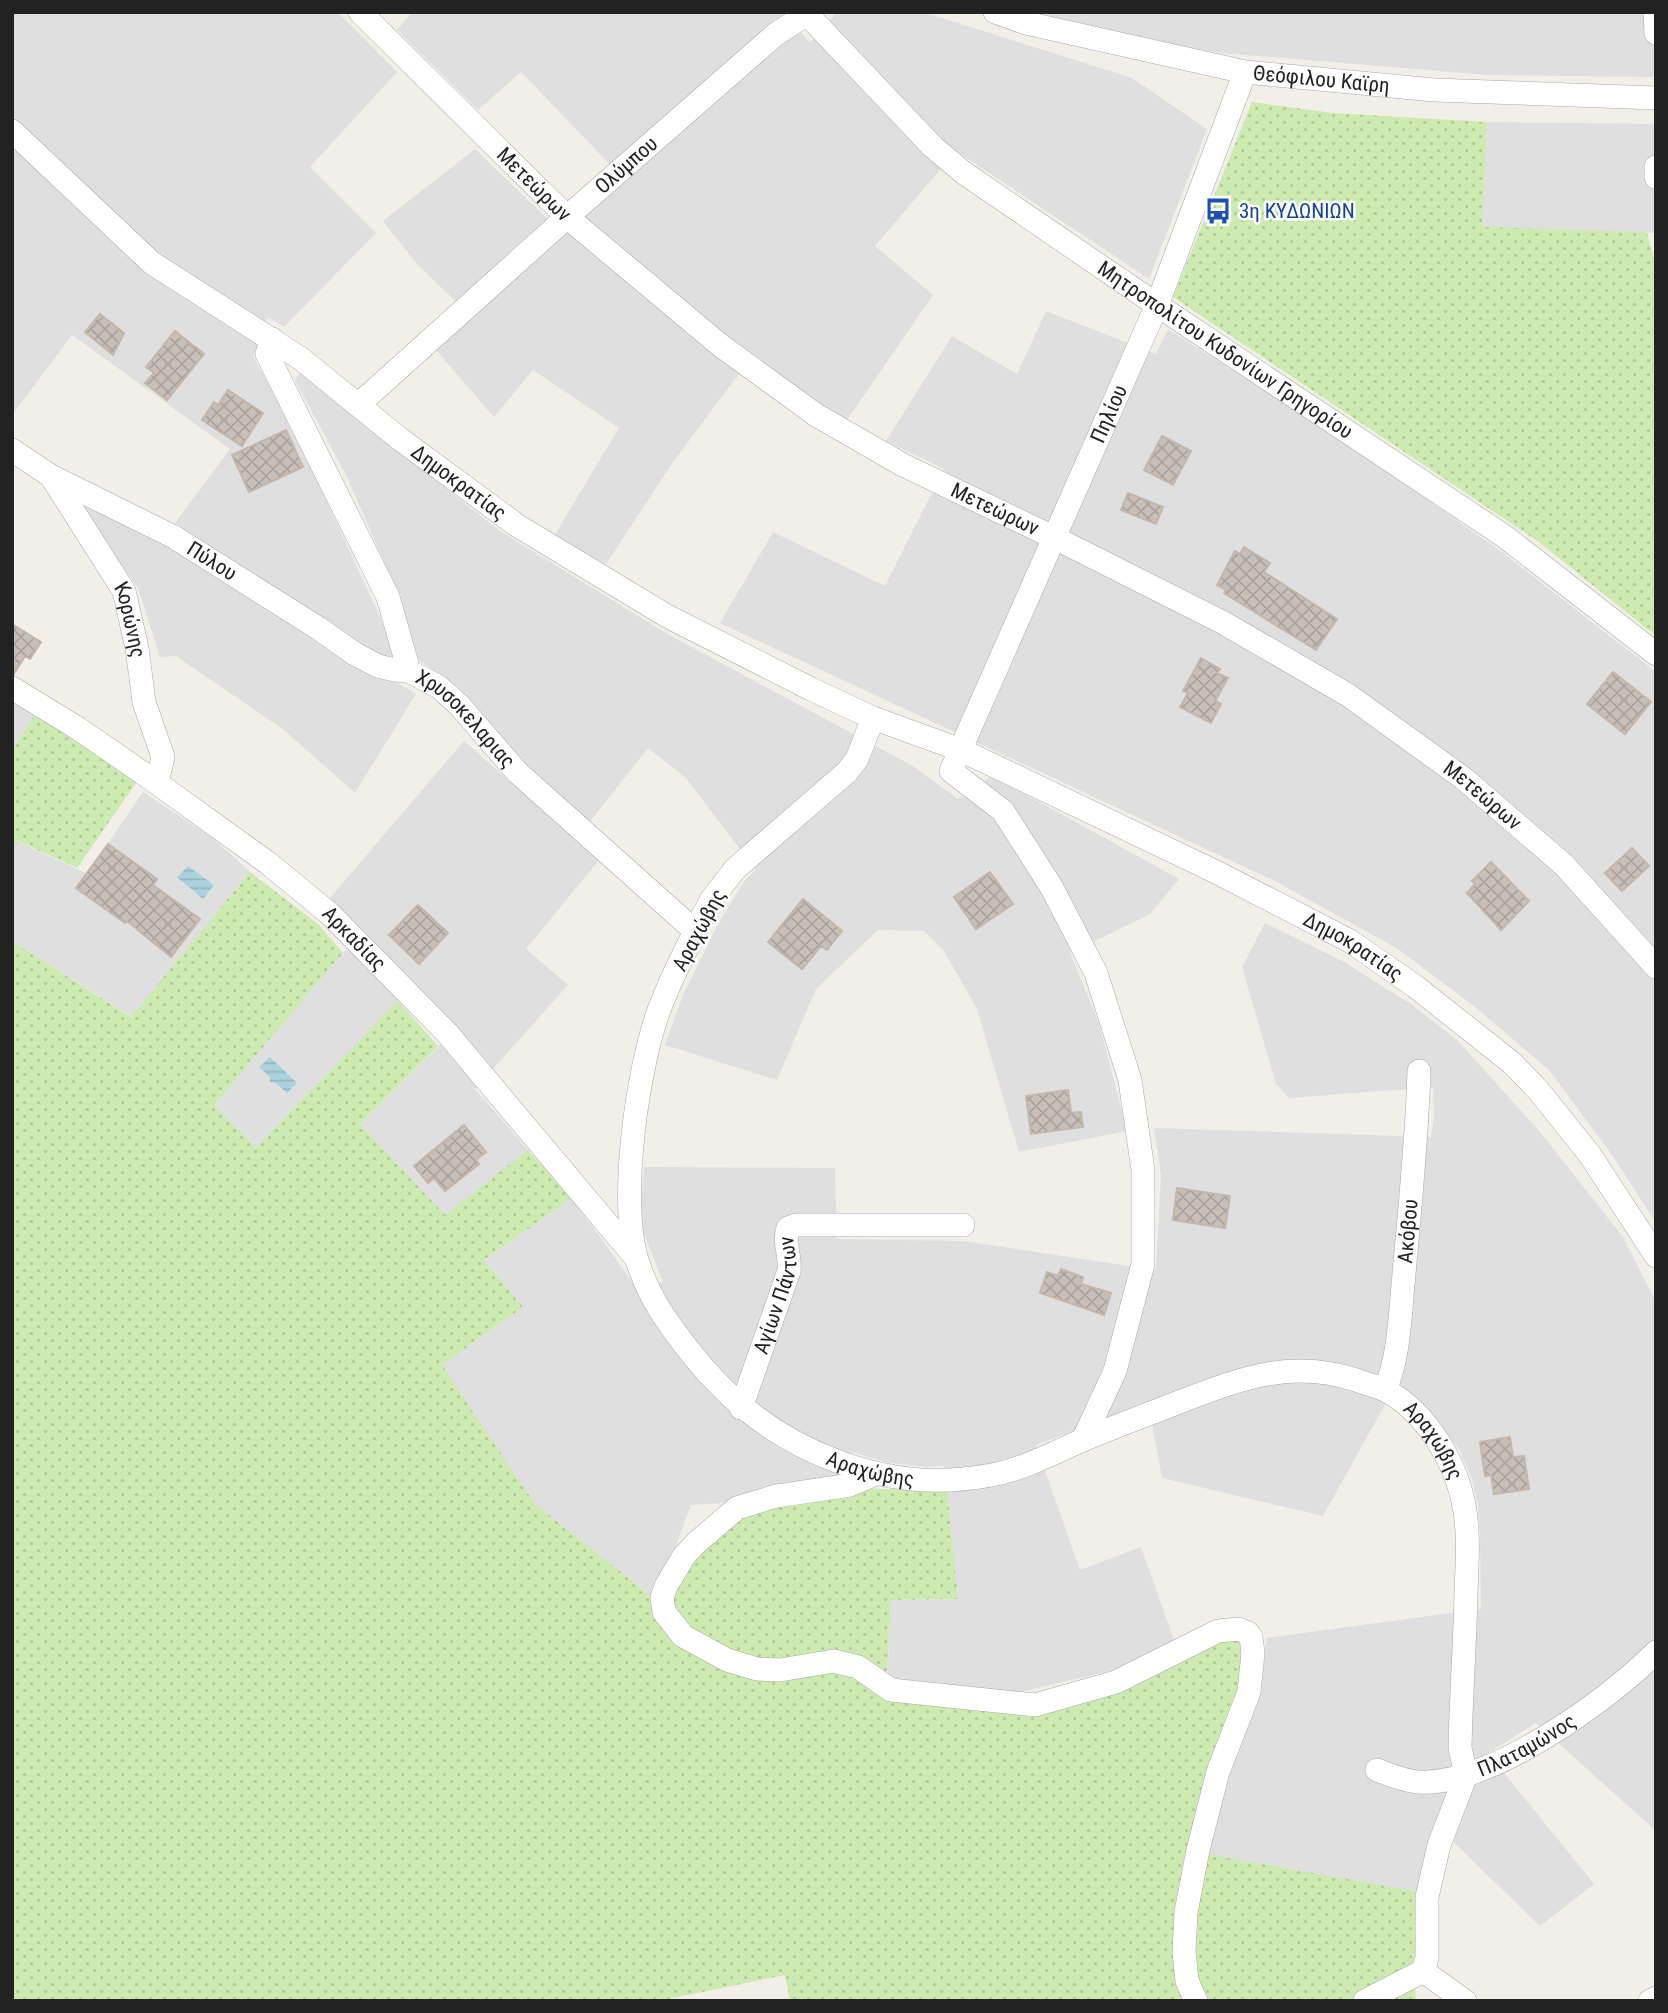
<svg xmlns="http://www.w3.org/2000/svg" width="1668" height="2013" font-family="'Roboto Condensed',sans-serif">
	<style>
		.residential { fill: #e0dfdf }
		.grass { fill: url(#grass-dots) }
		.water { fill: url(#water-rules) }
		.building { fill: url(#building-cross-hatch); stroke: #c4b6ab; stroke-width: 2 }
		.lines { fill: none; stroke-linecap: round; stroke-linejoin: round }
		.minor-casing { stroke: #a9a9a9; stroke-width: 24 }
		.minor { stroke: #fff; stroke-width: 23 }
		.labels { text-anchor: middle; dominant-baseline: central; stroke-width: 5; stroke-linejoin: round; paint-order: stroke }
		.street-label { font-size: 21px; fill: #222; stroke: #fff }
		.transit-label { font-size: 21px; fill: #164399; stroke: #fff; text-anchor: start }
	</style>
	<defs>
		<pattern id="grass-dots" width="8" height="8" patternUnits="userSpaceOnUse" patternTransform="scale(1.75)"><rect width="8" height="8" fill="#cdebb0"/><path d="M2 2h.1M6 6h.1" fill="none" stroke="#b0c997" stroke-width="1.8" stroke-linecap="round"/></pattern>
		<pattern id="water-rules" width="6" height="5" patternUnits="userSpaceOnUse" patternTransform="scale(1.75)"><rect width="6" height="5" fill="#aad3df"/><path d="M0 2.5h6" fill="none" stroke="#92b5bf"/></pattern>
		<pattern id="building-cross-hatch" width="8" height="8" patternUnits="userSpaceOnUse" patternTransform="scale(1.75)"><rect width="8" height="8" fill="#c7bfb8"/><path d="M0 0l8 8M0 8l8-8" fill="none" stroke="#aba49e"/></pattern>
	</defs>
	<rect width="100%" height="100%" fill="#f2efe9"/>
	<!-- residential -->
	<path class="residential" d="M12,12H337L397,72L310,167L376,233L284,327L268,317L253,357L283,407L381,619L394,654L386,659L356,645L286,594L175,523L230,449L72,335L12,415Z
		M412,12H784L810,43L837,12H923L1132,78L1207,129L1149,279L956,151L875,246L933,295L847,420L819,405L752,356L671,465L606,564L554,536L619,428L533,370L494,417L435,349L472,317L417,264L383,221L475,149L562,233L624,179L521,72L478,110L397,30Z
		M1038,12H1656V77L1487,75L1221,53L1108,33Z
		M1487,122L1656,124V233L1482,227Z
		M1046,311L1156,354L1168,329L1355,449L1502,552L1656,672V1223L1615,1159L1549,1070L1474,1006L1398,949L1277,882L720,623L773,532L885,586L944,469L886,441L952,336L1017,374Z
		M300,373L500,531L669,635L913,766L958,799L992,776L1179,879L1150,914L1070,953L1099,1023L1127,1131L1019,1152L977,1009L944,951L924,931L878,930L816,989L777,1080L665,1045L683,995L717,926L745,880L756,870L685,777L648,748L588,824L525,766L459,687L414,657L388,571L347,477L295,380Z
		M92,506L162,541L416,694L355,793L284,730L176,656L160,657L138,588L87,518L83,508Z
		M12,702L34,715L12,752Z
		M464,741L599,860L526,949L568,985L475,1089L528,1150L445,1216L360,1124L455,1030L414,985L256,1147L213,1105L343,953L363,935L330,898Z
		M143,792L214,839L250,872L132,1017L12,941V851L18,841L87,874Z
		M1265,923L1344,962L1411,1004L1458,1041L1540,1132L1623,1237L1656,1302V1831L1536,1723L1488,1753L1594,1884L1540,1926L1439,1828L1421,1892L1207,1855L1229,1770L1258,1698L1267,1638L1481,1609L1480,1534L1478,1506L1472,1479L1460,1451L1445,1431L1428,1409L1397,1383L1323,1516L1162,1478L1148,1402L1036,1445L1080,1570L1141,1547L1174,1640L1127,1667L1020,1692L887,1683L891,1600L958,1599L944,1466L923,1467L885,1462L852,1452L840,1477L721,1503L691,1505L670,1561L651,1596L535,1504L442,1365L523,1307L483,1261L572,1198L638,1290L663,1282L640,1223L644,1167L835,1168L837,1239L963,1241L1156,1270L1161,1175L1154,1128L1431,1137L1434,1117L1433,1087L1289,1098L1276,1084L1242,967Z"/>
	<!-- grass -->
	<path class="grass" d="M1252,102L1333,113L1487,122L1482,227L1647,232L1656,265V636L1539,542L1173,297Z
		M34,715L72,737L136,783L77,868L18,841L12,851V752Z
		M250,872L319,925L343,953L214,1105L256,1147L398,1001L438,1046L360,1124L445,1215L528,1150L572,1198L484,1260L523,1307L442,1365L535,1504L651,1596L670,1598L685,1565L743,1512L861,1488L947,1492L958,1599L891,1600L886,1693L1035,1710L1229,1633L1249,1650L1194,1852L1421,1892L1415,1983L1416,2001H790L785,1975L659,2001H12V941L131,1017Z"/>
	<!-- water -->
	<path class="water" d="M188,866L214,885L203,899L177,877Z
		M270,1057L297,1083L287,1093L276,1083L270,1082V1077L259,1067Z"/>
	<!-- building -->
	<path class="building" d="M100,314L124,333L113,355L85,332Z
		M175,331L204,354L167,400L145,383L154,373L146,367Z
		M228,390L263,413L242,446L202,420L214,402L218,405Z
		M286,430L303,467L249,492L232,455Z
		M1162,436L1191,451L1173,485L1144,470Z
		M1128,493L1163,507L1156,524L1121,510Z
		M1244,547L1270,563L1264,572L1337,619L1316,650L1224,593L1226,590L1217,585L1235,551L1240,554Z
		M12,624L41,642L30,659L25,656L14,674Z
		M1201,658L1220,669L1217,673L1228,678L1215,701L1221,704L1211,723L1180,707L1188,693L1183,691Z
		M1613,672L1651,702L1625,734L1587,704Z
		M108,844L157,879L153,885L200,919L171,957L127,921L125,923L76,888Z
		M1632,848L1649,866L1622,891L1605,873Z
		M1491,862L1529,901L1501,930L1467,893L1475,884L1472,881Z
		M990,872L1013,904L976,929L954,897Z
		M803,899L842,931L827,950L821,946L802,969L768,942Z
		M418,905L448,933L419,964L389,935Z
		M1068,1090L1071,1113L1081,1112L1083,1127L1031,1134L1026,1096Z
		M464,1125L486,1152L476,1160L479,1164L445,1191L434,1178L428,1183L414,1166Z
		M1177,1188L1230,1196L1225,1228L1173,1220Z
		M1061,1269L1083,1277L1081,1284L1111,1293L1104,1315L1040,1293L1047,1272L1058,1276Z
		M1510,1437L1513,1457L1524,1456L1529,1489L1494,1494L1491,1475L1485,1476L1480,1442Z"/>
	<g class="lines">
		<!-- minor casing -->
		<g class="minor-casing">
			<g id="minor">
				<path id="s1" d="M360,12L567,217L720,345L816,415L903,465L1053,537L1222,622L1348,695L1463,778L1564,865L1656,967"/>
				<path id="s2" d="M805,12L933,147L964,173L1157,305L1504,536L1656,654"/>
				<path id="s3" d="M995,12L1026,23L1245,72L1434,90L1656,98"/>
				<path d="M1655,12L1656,33"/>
				<path id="s4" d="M12,131L152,263L300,358L400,439L518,526L667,616L811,689L873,718L961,750L1216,872L1350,941L1416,987L1512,1063L1538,1090L1590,1155L1656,1256"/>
				<path d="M1656,167V177"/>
				<path id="s5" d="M272,339L267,354L388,597L409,671L439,687L459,705L517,772L695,931"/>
				<path id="s6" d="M358,405L567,217L776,34L807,14"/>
				<path id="s7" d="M12,450L51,476L174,537L318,628L355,654L378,666L395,670L409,671"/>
				<path id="s8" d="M51,476L124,591L137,648L144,702L163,757L157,783"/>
				<path id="s9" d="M12,688L79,729L157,783L268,863L330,914L447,1033L636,1258"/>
				<path id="s10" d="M873,718L857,759L847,772L735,869L711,900C693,936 673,972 659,1010C637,1071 619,1199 637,1260C645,1286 659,1311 675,1332C719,1393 768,1436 839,1462C890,1481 938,1485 992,1475C1024,1469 1053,1453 1083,1440C1113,1427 1144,1416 1174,1404C1237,1380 1288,1358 1356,1380C1366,1384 1377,1386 1387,1391C1428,1414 1458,1465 1465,1511C1469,1538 1467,1565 1466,1592C1465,1644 1461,1696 1460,1748L1466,1775L1439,1845L1427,1897V1958L1423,1971L1365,2001"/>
				<path id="s11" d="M1385,1390C1400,1355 1400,1312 1404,1274C1410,1206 1417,1139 1419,1071"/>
				<path id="s12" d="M741,1408L789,1271C791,1257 783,1241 788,1228L797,1225H963"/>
				<path id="s13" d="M1083,1440L1115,1371L1143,1264V1170L1130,1080L1096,973L1052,888L1003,811L951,771L1157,305L1245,72"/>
				<path d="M873,1475L850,1485L776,1496L737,1508L696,1543L684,1556L666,1586L662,1598L664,1612L683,1636L727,1660L757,1669L780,1670L834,1661L858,1667L891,1690L1035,1705L1116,1682L1218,1631L1239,1629L1248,1633L1251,1637L1253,1653L1249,1692L1218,1772L1198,1850L1186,1912L1184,1952L1187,1981L1196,2001"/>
				<path id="s14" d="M1377,1770C1390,1775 1404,1781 1418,1782C1488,1787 1609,1700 1656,1652"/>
				<path d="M1423,1971L1465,2001"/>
				<path d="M1650,2001L1656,1998"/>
			</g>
		</g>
		<!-- minor -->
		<use href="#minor" class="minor"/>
	</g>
	<!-- icons -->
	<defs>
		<g id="bus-bare" transform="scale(2.1)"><path d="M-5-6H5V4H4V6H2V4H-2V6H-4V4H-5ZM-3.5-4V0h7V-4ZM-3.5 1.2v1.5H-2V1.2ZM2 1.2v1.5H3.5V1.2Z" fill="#1a4fb4" stroke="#fff" stroke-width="2.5" paint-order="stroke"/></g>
	</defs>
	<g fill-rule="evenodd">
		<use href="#bus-bare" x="1218" y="211"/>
	</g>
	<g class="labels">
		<!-- street labels -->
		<g class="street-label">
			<text stroke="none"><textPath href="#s3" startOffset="334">Θεόφιλου Καϊρη</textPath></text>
			<text stroke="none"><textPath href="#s6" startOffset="360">Ολύμπου</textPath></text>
			<text stroke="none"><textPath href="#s1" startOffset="245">Μετεώρων</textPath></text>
			<text stroke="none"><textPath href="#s2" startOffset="542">Μητροπολίτου Κυδονίων Γρηγορίου</textPath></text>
			<text stroke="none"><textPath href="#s13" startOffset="1127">Πηλίου</textPath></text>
			<text stroke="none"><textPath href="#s4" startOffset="570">Δημοκρατίας</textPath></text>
			<text stroke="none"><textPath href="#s1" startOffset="812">Μετεώρων</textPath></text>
			<text stroke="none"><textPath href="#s7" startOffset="229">Πύλου</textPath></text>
			<text stroke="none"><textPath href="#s8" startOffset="166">Κορώνης</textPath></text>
			<text stroke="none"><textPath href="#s5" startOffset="439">Χρυσοκελαριας</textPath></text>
			<text stroke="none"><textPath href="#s1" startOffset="1379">Μετεώρων</textPath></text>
			<text transform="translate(699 930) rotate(-62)">Αραχώβης</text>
			<text stroke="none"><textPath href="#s9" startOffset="425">Αρκαδίας</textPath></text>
			<text stroke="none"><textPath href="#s4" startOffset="1580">Δημοκρατίας</textPath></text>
			<text stroke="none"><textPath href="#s11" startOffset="161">Ακόβου</textPath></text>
			<text stroke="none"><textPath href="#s12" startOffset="119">Αγίων Πάντων</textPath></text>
			<text stroke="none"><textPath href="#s10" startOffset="1559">Αραχώβης</textPath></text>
			<text stroke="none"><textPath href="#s10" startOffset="950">Αραχώβης</textPath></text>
			<text stroke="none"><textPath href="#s14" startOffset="159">Πλαταμώνος</textPath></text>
		</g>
		<!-- transit labels -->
		<g class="transit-label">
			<text x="1239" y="211">3η ΚΥΔΩΝΙΩΝ</text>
		</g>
	</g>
	<!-- border -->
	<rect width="1668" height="2013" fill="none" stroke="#222222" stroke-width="28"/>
</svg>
